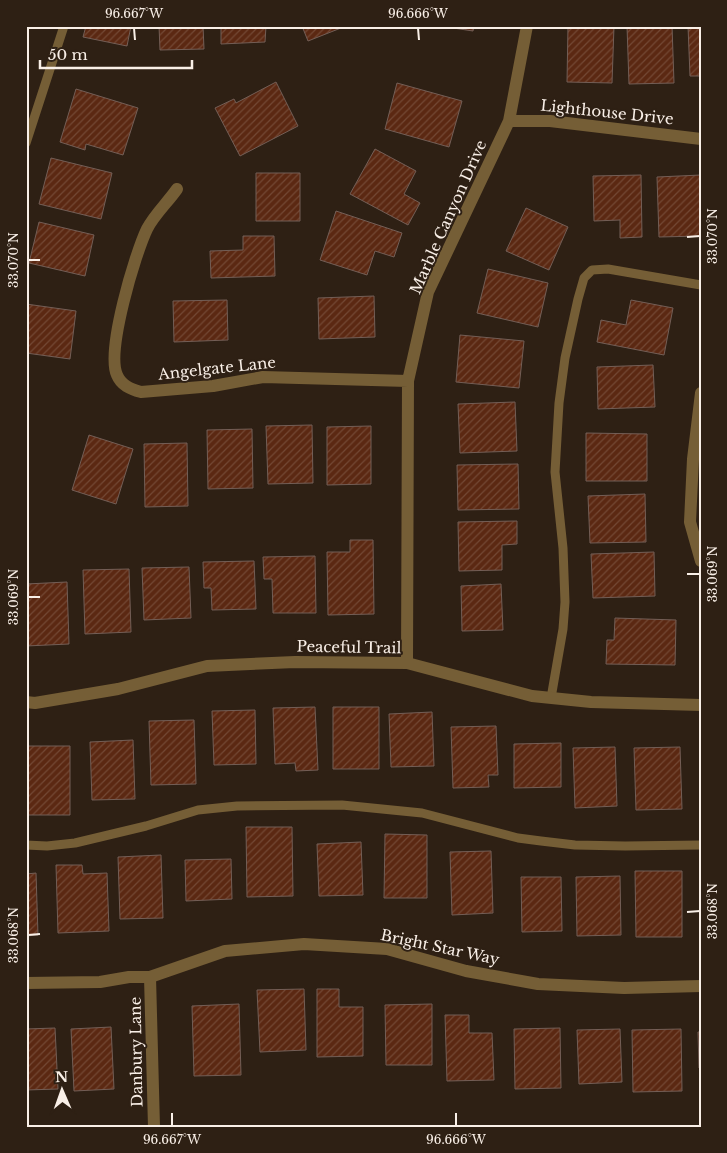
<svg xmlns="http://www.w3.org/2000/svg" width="727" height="1153" font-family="'Libre Baskerville',serif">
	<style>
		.building { fill: url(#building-hatch); stroke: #735e56 }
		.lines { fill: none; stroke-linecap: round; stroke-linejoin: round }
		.service { stroke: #755e36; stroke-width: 9 }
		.minor { stroke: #755e36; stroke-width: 12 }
		.ticks { fill: none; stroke: #f9efe7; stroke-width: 2 }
		.labels { text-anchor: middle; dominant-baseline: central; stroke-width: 4; stroke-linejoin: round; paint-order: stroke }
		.street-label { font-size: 15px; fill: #f9efe7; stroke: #2e2014 }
		.neatline { fill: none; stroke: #f9efe7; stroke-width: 2 }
		.ticks-label { font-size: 12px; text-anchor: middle; fill: #f9efe7 }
	</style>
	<defs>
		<pattern id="building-hatch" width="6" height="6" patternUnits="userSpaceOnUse" patternTransform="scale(1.25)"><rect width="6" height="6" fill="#5b2812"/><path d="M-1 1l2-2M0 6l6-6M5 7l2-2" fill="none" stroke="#734834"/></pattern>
	</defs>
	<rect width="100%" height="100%" fill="#2e2014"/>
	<!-- building -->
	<path class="building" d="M86,26H131L127,46L83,37Z
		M159,26H203L204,49L160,50Z
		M221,26H266L265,42L221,44Z
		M302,26H346L308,41Z
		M440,26H474L473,31Z
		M568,26H614L612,83L567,82Z
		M627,26H672L674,83L629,84Z
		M688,26H701V76H690Z
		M276,82L298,126L240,156L215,108L234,99L236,103Z
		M397,83L462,101L449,147L385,129Z
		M76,89L138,108L123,155L86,144L85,150L60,142Z
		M375,149L416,171L404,194L420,203L408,225L350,194Z
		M51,158L112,173L101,219L39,204Z
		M256,173H300V221H256Z
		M641,175L642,237L620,238V220L594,221L593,176Z
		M701,175V236L659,237L657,177Z
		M526,208L568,227L549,270L506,251Z
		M336,211L402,233L394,257L375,251L367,275L320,260Z
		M39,222L94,235L85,276L29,263Z
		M243,236H274L275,276L211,278L210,251L243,250Z
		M488,269L548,283L538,327L477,313Z
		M374,296L375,337L319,339L318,298Z
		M227,300L228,340L174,342L173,301Z
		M631,300L673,308L664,355L597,342L601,320L626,325Z
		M26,304L76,311L70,359L26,353Z
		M460,335L524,341L519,388L456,382Z
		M653,365L655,407L598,409L597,367Z
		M515,402L517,451L460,453L458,404Z
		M312,425L313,483L268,484L266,426Z
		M371,426V484L327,485V427Z
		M252,429L253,488L208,489L207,430Z
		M586,433L647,434V481H586Z
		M89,435L133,449L116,504L72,490Z
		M187,443L188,506L145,507L144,444Z
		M518,464L519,509L458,510L457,465Z
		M645,494L646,542L590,543L588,496Z
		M517,521V544L502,545V570L459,571L458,522Z
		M350,540H373L374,614L328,615L327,552H350Z
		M654,552L655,596L593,598L591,554Z
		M315,556L316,613H273L272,579H264L263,557Z
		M254,561L256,609L212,610L211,588H204L203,562Z
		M189,567L191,618L144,620L142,568Z
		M129,569L131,632L85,634L83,570Z
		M67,582L69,644L26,646V584Z
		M501,584L503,630L462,631L461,586Z
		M615,618L676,620L675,665L606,664L607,640H614Z
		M315,707L318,770L296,771L295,763L275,764L273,708Z
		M333,707H379V769H333Z
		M255,710L256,764L214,765L212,711Z
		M432,712L434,766L391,767L389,714Z
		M194,720L196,784L151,785L149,721Z
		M496,726L498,775H488L489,787L453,788L451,727Z
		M133,740L135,799L92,800L90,742Z
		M561,743V787L514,788V744Z
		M26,746H70V815H26Z
		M615,747L617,806L575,808L573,748Z
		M680,747L682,809L636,810L634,748Z
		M246,827H292L293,896L247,897Z
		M385,834L427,835V898H384Z
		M361,842L363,895L319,896L317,844Z
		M491,851L493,913L452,915L450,852Z
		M161,855L163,918L120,919L118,857Z
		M231,859L232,899L186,901L185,860Z
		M56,865H82L83,874L107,873L109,931L58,933Z
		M635,871H682V937H636Z
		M36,873L38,935L26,936V874Z
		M620,876L621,935L577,936L576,877Z
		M521,877H561L562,931L522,932Z
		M304,989L306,1050L260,1052L257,990Z
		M317,989H339V1007H363V1056L317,1057Z
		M239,1004L241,1075L194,1076L192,1006Z
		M432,1004V1065H386L385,1005Z
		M445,1015H469V1033H492L494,1080L447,1081Z
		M111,1027L114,1089L74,1091L71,1029Z
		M55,1028L58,1089L26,1090V1029Z
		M560,1028L561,1088L515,1089L514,1029Z
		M620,1029L622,1082L579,1084L577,1030Z
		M681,1029L682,1091L633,1092L632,1030Z
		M698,1032H701V1068H699Z"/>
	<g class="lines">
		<!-- service -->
		<path class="service" d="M26,143L64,26
			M551,698L563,629L565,602L563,548L555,472L559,403L565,358L578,299L584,278L592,270L608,269L701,285
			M26,845L47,846L75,843L146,826L198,810L237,806L342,805L422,813L518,838L541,841L575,845L625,846L701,845"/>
		<!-- minor -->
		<path class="minor" d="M509,121H550L701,139
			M177,189C168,202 154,215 147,229C135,254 106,351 117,375C121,385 130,389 141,392L213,386L263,377L408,381
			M701,393L693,459L690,522L701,561
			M407,663L408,381L428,292L509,121L527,26
			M26,702L35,703L118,689L207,666L295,662L407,663L532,696L591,702L701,705
			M150,977L154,1127
			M26,983L100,982L129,977H150L225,951L304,944L387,949L466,971L538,984L624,988L701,986"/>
	</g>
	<!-- ticks -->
	<path class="ticks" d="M134,28L135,40M418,28L419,40M687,237L700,236M28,260H40M687,574H700M28,597H40M687,912L700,911M28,935L40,934M172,1113V1126M456,1113V1126"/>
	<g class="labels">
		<!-- street labels -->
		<g class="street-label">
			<text transform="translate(607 112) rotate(6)">Lighthouse Drive</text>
			<text transform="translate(448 217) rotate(-66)">Marble Canyon Drive</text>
			<text transform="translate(217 368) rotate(-6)">Angelgate Lane</text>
			<text transform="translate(349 647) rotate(1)">Peaceful Trail</text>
			<text transform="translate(440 947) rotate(12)">Bright Star Way</text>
			<text transform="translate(136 1052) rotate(-91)">Danbury Lane</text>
		</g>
	</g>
	<!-- border -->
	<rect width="727" height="1153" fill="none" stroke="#2e2014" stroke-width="55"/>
	<!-- north arrow -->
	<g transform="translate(62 1090) rotate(358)" stroke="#2e2014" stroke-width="4" paint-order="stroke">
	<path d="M0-4L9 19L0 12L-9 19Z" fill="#f9efe7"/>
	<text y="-8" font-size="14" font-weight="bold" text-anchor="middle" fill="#f9efe7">N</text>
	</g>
	<!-- scale -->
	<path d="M40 60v8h152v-8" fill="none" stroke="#f9efe7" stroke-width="2.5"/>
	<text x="48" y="60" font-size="15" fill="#f9efe7" stroke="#2e2014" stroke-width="4" paint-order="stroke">50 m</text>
	<rect x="28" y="28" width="672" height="1098" class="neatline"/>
	<g class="ticks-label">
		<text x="134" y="18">96.667°W</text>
		<text x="418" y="18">96.666°W</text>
		<text transform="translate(713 236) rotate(-90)" y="4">33.070°N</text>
		<text transform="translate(14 260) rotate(-90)" y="4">33.070°N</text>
		<text transform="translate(713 574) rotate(-90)" y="4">33.069°N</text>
		<text transform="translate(14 597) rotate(-90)" y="4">33.069°N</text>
		<text transform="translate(713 911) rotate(-90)" y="4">33.068°N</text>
		<text transform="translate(14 935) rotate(-90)" y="4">33.068°N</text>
		<text x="172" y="1144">96.667°W</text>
		<text x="456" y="1144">96.666°W</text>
	</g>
</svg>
